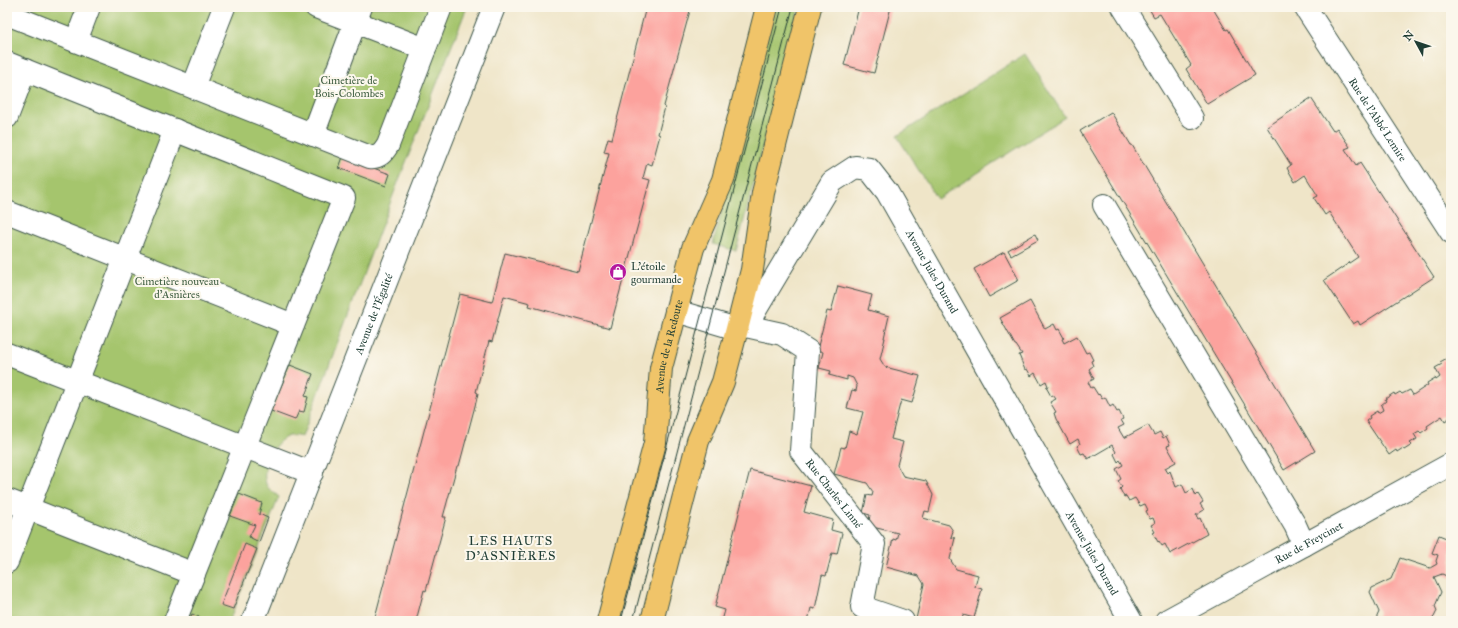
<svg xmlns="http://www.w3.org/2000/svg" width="1458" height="628" font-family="'IM FELL Great Primer',serif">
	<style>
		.green { fill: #a5c56d; stroke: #628150 }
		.building { fill: #fca29d }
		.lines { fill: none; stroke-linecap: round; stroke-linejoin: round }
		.minor-casing { stroke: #3e564a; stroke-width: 24 }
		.major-casing { stroke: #3e564a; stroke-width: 24 }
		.minor { stroke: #fff; stroke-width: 22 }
		.major { stroke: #f0c469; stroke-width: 22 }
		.tram { stroke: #1f3d34; stroke-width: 1 }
		.labels { text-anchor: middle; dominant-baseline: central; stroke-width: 4; stroke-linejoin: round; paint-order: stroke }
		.park-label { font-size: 11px; fill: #405f42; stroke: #fbf7ec }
		.street-label { font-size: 11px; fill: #1f3d34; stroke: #fbf7ec }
		.poi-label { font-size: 11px; fill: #1f3d34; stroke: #fbf7ec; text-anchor: start }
		.quarter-label { font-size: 13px; letter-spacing: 1px; fill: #1f3d34; stroke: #fbf7ec }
	</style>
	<rect width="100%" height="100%" fill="#fbf7ec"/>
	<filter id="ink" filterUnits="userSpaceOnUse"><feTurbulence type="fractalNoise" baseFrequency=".025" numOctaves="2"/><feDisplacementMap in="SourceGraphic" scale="8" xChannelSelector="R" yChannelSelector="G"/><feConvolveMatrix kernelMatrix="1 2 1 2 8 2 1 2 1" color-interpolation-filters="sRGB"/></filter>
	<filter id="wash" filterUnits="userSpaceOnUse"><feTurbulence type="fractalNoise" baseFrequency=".012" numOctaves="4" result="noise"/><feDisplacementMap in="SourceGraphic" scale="16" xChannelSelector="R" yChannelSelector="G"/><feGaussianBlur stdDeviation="0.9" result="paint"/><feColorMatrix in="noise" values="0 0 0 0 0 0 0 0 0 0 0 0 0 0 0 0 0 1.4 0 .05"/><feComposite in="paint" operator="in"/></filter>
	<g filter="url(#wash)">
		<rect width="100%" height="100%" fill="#efe5c8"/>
		<!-- green -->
		<path class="green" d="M7,7H467L395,190L302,437C298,436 293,435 289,436C273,440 259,471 267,486C269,490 276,494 279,497L229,621H7Z
			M775,7H799L736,251L713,244Z
			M1025,54L1065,117L937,199L897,136Z"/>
		<g id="blocks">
			<!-- building -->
			<path class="building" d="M646,7H691L664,106L665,107L658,134L660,135L652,165L647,163L643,178L650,180L610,328L529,306L530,303L504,296L492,342L489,341L476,392L478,393L476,402L459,466H457L443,517H446L426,591L424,590L416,621H374L460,294L492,302L505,253L578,271L609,153L604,152L608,138L612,139Z
				M859,7H891L874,73L844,65Z
				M1148,7H1212L1226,30L1228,29L1255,75L1207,104L1186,69L1191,65L1160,14L1154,17Z
				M1311,98L1333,131L1337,128L1350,147L1345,149L1356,166L1360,163L1434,277L1360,325L1358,321L1353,324L1324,280L1358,257L1329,212L1325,215L1314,198L1318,196L1305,175L1295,182L1287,168L1291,165L1267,127Z
				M1111,112L1131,145H1132L1315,451L1284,470L1080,131Z
				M343,157L390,174L386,186L339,168Z
				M1035,234L1038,240L1011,255L1008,250Z
				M1004,252L1019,280L989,297L974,269Z
				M838,286L872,295L868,310L889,316L884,338H885L880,359L885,367L920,376L912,403L901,400L891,439L903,442L897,465L903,476L926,481L933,495L929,512L925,511L923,518L949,525L953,531L951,537L955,538L950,559L956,569L978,575L975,587L982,589L974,618L963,615L962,621H925L916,619L924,584L919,576L886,567L893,539L896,540L898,533L868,526L870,515L863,513L867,495L872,496L873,492L867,483L834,474L841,447L845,448L849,431L857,434L863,412L847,408L852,390L856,391L857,386L853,378L847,376V380L829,375L831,371L819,368L823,352L817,350L827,311L831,312Z
				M1030,301L1045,329L1054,324L1057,330L1059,329L1064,338L1062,339L1064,343L1077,336L1086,353L1089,352L1093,360L1091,361L1093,366L1089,369L1094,379L1088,382L1091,388L1093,387L1098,395L1099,394L1102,399L1105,397L1110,407L1113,405L1117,412L1119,411L1123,419L1121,420L1124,425L1118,428L1124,438L1148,425L1154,435L1160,432L1163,438L1166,436L1170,445L1167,446L1176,462L1165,468L1168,473L1170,471L1176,487L1182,484L1186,493L1193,489L1196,496L1198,494L1203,502L1200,504L1204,510L1196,515L1198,519L1200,518L1207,534L1170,554L1165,544L1162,546L1159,541L1158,542L1153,533L1155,532L1151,525L1155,523L1153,518L1150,519L1146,511L1148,510L1145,504L1140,506L1135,498L1129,501L1126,496L1124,497L1120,489L1122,487L1118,481L1121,479L1116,469L1123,465L1120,460L1118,462L1114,454L1116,452L1112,445L1088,459L1084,453L1081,454L1077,446L1080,444L1078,439L1070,444L1056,419L1054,413L1056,412L1050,402L1056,399L1053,395L1051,396L1046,387L1048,386L1046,381L1041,384L1035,373L1031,376L1027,369L1025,370L1019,355L1022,354L1016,345H1015L1000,318Z
				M1449,357V358L1451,357V417L1445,421L1442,416L1427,426L1428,428L1421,433L1419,431L1414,434L1417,439L1410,443L1412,445L1404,450L1403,448L1397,452L1396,450L1389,455L1366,421L1370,418L1369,416L1377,411L1378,413L1383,410L1381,405L1386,401L1385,399L1394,393L1395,395L1400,392L1402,394L1410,390L1413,395L1428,385L1427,383L1435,378L1436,380L1440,377L1435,368L1442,364L1440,362Z
				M290,365L313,374L305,396L308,397L304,412L299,411L295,420L271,411Z
				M750,470L811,486L804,512L833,520L831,530L842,533L837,554L832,553L826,576L822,575L815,609L811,608L808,621H722L725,610L715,607Z
				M239,494L262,503L259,514L268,518L259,542L249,537L255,525L230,516Z
				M1439,535L1451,540V578L1442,574L1434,577L1441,592L1435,606L1437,611L1434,617L1430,621H1375L1379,612L1370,592L1372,588L1391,579L1400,558L1430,568L1437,564L1436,561L1438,555L1432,553Z
				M245,544L257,549L233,609L221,605Z
				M192,614L204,619L203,621H189Z"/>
		</g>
	</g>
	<g filter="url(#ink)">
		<use href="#blocks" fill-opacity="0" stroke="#3e564a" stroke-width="1"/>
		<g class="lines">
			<!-- minor casing -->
			<g class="minor-casing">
				<g id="minor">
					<path d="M316,7L425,49"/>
					<path d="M1123,7L1192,118"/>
					<path id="s1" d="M1305,7L1451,232"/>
					<path d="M7,14L370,157C379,158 383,153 388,145L441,7"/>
					<path d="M76,41L89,7"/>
					<path d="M7,63L344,198L175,621"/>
					<path d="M193,87L224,7"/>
					<path d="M7,117L25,70"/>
					<path d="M313,135L361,7"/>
					<path d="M1104,205L1295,525L1304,545"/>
					<path d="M7,212L293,325"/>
					<path id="s2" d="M676,311L737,329L746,326L832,182L855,167L869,169L887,192L1131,621"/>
					<path id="s3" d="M746,326L782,334L808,351L801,451L874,544L862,607L903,621"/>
					<path d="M7,354L312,473"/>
					<path d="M7,500L194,574"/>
					<path d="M7,562L175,130"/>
					<path id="s4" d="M253,621L494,7"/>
					<path id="s5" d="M1166,621L1451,464"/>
				</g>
			</g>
			<!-- major casing -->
			<g class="major-casing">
				<g id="major">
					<path id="s6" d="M608,621L655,443L661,368L693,248L723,180L767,7"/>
					<path d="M652,621L698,441L723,382L737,329L752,270L763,193L810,7"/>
				</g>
			</g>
			<!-- minor -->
			<use href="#minor" class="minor"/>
			<!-- major -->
			<use href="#major" class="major"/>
			<!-- tram -->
			<path class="tram" d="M621,621L782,7
				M633,621L793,7"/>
		</g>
	</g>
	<!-- icons -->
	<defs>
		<g id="shop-disc" transform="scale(0.9)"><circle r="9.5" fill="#b5179e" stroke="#fbf7ec"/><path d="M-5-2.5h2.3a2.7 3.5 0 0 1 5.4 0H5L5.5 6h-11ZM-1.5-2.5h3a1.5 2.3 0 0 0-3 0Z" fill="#fff"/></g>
	</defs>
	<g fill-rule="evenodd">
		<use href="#shop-disc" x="618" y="272"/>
	</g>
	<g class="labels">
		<!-- park labels -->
		<g class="park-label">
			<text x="349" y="80">Cimetière de<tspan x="349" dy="13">Bois-Colombes</tspan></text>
			<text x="177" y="281">Cimetière nouveau<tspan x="177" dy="13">d'Asnières</tspan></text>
		</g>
		<!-- street labels -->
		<g class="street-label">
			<text stroke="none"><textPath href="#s1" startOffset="134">Rue de l'Abbé Lemire</textPath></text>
			<text stroke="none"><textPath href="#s2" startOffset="403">Avenue Jules Durand</textPath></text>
			<text stroke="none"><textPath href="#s4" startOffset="330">Avenue de l'Égalité</textPath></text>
			<text stroke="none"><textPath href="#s6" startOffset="282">Avenue de la Redoute</textPath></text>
			<text stroke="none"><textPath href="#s3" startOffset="222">Rue Charles Linné</textPath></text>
			<text stroke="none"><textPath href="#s5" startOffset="163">Rue de Freycinet</textPath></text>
			<text stroke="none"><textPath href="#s2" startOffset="727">Avenue Jules Durand</textPath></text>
		</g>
		<!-- poi labels -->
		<g class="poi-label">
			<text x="631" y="266">L'étoile<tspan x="631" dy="13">gourmande</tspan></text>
		</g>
		<!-- quarter labels -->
		<g class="quarter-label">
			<text x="511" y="541">LES HAUTS<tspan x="511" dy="15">D'ASNIÈRES</tspan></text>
		</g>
	</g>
	<!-- margin -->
	<rect width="1458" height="628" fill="none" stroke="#fbf7ec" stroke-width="24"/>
	<!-- north arrow -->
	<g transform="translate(1416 42) rotate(310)" stroke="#fbf7ec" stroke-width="3" paint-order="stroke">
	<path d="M0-3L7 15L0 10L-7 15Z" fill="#1f3d34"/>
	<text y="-6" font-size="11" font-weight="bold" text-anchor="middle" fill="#1f3d34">N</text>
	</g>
</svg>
